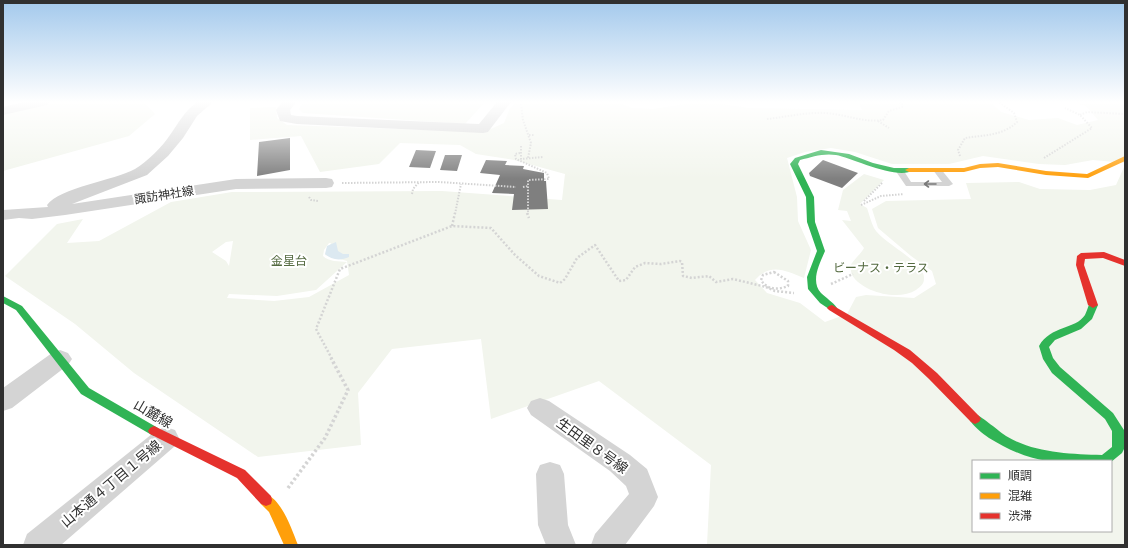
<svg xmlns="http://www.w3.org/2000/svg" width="1128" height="548" font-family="Rubik,'Noto Sans JP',sans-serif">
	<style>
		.green { fill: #f2f5ed; fill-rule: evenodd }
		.water { fill: #dce9f1 }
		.building { fill: #7f7f7f }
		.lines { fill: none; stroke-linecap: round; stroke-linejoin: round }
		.path-far2 { stroke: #d4d4d4; stroke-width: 2; stroke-dasharray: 1.5 1.5; stroke-linecap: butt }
		.path-far1 { stroke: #d4d4d4; stroke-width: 2.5; stroke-dasharray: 2 2; stroke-linecap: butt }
		.path { stroke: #d4d4d4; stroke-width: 3.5; stroke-dasharray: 2.5 2.5; stroke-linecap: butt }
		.lane { fill: #d4d4d4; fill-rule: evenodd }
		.street { fill: #d4d4d4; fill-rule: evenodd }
		.fast { fill: #30b455; fill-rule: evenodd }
		.slow { fill: #ff9f0a; fill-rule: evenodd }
		.jam { fill: #e5322d; fill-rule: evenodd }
		.oneway { stroke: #7a7a7a }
		.labels { text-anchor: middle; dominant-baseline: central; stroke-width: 4; stroke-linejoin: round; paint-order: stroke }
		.street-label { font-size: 12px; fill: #303030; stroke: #fff }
		.park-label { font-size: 12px; fill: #546a40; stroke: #fff }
		.near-street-label { font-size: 14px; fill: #303030; stroke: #fff }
	</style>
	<rect width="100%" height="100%" fill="#fff"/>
	<!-- green -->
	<path class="green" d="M51,102H144L155,114L129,136L3,171V113Z
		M303,102H485L465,124L303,113L299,109Z
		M516,102H617L632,108L653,109L697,102H709L749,108L862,110L858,102H991L1001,112L1029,120L1058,118L1077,125L1098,120L1086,106L1067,102H1125V163L1093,160L1065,165L1039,164L983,156L949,164H892L855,152L831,148L805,152L787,158L797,197L798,221L811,250L804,278C786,271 771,262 755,280L767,293L800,303L825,322L847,314L856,297L866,295L914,298L936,284L932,271L911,256L878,228L872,209L886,201L971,199L966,183L1019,182L1040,189L1090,190L1116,185L1125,165V545H707L711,465L599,381L491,419L481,339L392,349L358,393L361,445L258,457L134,373L75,324L5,276L57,224L83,219L67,243L99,241L171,202L232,192L442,191L562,200L565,174L514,160L476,154L460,145L400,143L379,164L320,172L301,136L250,140V108L276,107L277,118L287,125L484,132L504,123L510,108ZM233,241L229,266L226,261L212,252L226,242ZM329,243H331L325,255L347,261L349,275L309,297L274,301L227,298L229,294L277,296L316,290L347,262C339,261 329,262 323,256L324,250ZM973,461H1111V531H973Z
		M864,174L884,180L860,204L867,208C869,214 871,222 874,228C882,243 926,262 924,279C924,284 920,287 916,290C899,301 863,293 852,275C851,273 851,269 850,266C854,259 860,255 864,248L842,220L851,221L847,211L838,210L843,190Z"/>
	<!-- water -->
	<path class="water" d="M336,242L338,251L343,254H349V257C341,261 331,260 325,254L327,246Z"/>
	<!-- building -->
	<path class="building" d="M290,138V170L257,176L259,142Z
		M416,150L436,151L430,168L409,167Z
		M445,155H462L457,171L440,170Z
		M486,160L507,161L505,165L524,166L523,169L544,173V181H546L548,209L512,210L514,194L492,193L500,175L480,173Z
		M823,160L858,173L842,188L810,176L809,173Z"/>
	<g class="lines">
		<!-- path-far2 -->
		<path class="path-far2" d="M521,104L523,120L531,143L528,158
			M1080,115L1087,112L1125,114
			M767,119C786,117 806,112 825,113C845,114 863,123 883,120L889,111L902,107L903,105L899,102
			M878,121L889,128
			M529,135H535
			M521,146V159L543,157
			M520,153L515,154L516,159L547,173L549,179L528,180V214
			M960,156L958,150L965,138C983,135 1003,136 1017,122L1014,113L999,102
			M1044,158L1092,128L1080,115L1065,108
			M342,183L439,182L516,187
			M523,187L528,186
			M412,194L413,189L419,182
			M309,197L311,200L318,201
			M864,201L883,182
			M861,205L881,196L904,194
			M455,214L461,184"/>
		<!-- path-far1 -->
		<path class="path-far1" d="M527,213L529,218
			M452,226L455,213
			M774,272L788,281V286C778,290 767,290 761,280L763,275Z
			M831,284L853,274
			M766,287L775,291L794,293
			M332,359L316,329L340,269L452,226L491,228L515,255L539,276L560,283L565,279L577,258L595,245L619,281L626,280L635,267L645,263L661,264L680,261L682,262L683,276L692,278L709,276L716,282L733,279L766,287"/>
		<!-- path -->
		<path class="path" d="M288,488L325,438L348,390L331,358"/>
		<!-- lane -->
		<path class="lane" d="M896,168H902L911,182H942L933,170L934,168H940L953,184L949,186H906L895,170Z"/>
		<!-- street -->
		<path class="street" d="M24,102H49L47,105L3,115V107Z
			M197,102H213L197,116L183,138L168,156L147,175L72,204L236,179L326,178L332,179L334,183L332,187L326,188L236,189L65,215L32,219L19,218L3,220V210L48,207L47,205C59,188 115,180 135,169C147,162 163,146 170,135C180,121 183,113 197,102Z
			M282,102H296L290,110L291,115L297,116L479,124L497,102H511L488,132L483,133L297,124L280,121L276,110Z
			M60,350L68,353L72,359L68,365L12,408L3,411V388L52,353Z
			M540,398L549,401L630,455L647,469L658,497L654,506L625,545H591L595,534L629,494L626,486L610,471L531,415L527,408L531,401Z
			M166,427L175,430L179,438L175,446L61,545H23L27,534L157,430Z
			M550,462L560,465L564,474L568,525L576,545H546L538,525L536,474L540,465Z"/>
		<!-- fast -->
		<path class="fast" d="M821,150L849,154L873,163L894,168H909L913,170C899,181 852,158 836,155C823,153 812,157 800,160L798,164L814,197L815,222L825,251C820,263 810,281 821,293C826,298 833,302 837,308L835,310L832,311L820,303L808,289L807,277L817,251L807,222L806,197L790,164L795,158Z
			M3,296L22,306L89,388L158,428L160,431L158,434L154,436L150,434L81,394L16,310L3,303Z
			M1093,302L1098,305L1092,319L1081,329L1055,340L1049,347L1053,358L1060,367L1113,413L1122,427L1124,430V449L1122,453L1111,462V461C1091,461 1069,463 1049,461C1028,459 1007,449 989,438C982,433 973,426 969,419L971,416C974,415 974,414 977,415C981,416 1000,432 1006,436C1034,453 1070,454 1102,455L1112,447V431L1105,419L1052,373L1043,359L1039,346C1051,325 1075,330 1085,315C1087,311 1088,306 1090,303Z"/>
		<!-- slow -->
		<path class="slow" d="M1125,156V161L1088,178L1046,175L998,167L980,168L964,172H909L905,170L909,168H964L980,164L998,163L1046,171L1087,174Z
			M266,494C282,500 292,530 298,545H284L269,512L261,504L260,500L261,496Z"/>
		<!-- jam -->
		<path class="jam" d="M1104,252L1125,260V266L1103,258L1085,259L1084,265L1098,305L1093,308L1088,305L1076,265L1077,256L1081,253Z
			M832,305L910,350L937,373L979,416L981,419L979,422L975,424L971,422L929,379L912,363L894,350L829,310L827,308L829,306Z
			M154,426L245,470L271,496L272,500L271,504L266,506L261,504L237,478L150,434L148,431L150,428Z"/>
	</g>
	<!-- one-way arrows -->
	<defs><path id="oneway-shaft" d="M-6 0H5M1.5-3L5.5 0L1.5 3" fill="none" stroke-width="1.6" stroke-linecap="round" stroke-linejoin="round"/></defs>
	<use class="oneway" href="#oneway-shaft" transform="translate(930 184) rotate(180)"/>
	<!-- sky -->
	<linearGradient id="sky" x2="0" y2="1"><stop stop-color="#a3c9ec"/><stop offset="0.57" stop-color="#fff"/><stop offset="1" stop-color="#fff" stop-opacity="0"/></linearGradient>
	<rect width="1128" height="179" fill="url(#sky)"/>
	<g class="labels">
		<!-- street labels -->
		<g class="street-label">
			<text transform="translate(164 195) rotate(-9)">諏訪神社線</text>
		</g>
		<!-- park labels -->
		<g class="park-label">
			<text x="289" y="261">金星台</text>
			<text x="881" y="268">ビーナス・テラス</text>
		</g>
		<!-- near-street labels -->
		<g class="near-street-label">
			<text transform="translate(153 414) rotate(30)">山麓線</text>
			<text transform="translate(592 446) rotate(36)">生田里８号線</text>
			<text transform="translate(111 484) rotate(-40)">山本通４丁目１号線</text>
		</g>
	</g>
	<!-- border -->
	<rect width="1128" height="548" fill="none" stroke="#303030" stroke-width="8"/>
	<!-- legend -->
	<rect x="972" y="460" width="140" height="72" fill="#ffffff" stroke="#acacac"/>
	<rect x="980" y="473" width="20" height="6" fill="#30b455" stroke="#acacac"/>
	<text x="1008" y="480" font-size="12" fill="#303030">順調</text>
	<rect x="980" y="493" width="20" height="6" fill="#ff9f0a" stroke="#acacac"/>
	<text x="1008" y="500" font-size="12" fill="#303030">混雑</text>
	<rect x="980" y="513" width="20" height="6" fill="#e5322d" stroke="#acacac"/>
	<text x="1008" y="520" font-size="12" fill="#303030">渋滞</text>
</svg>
